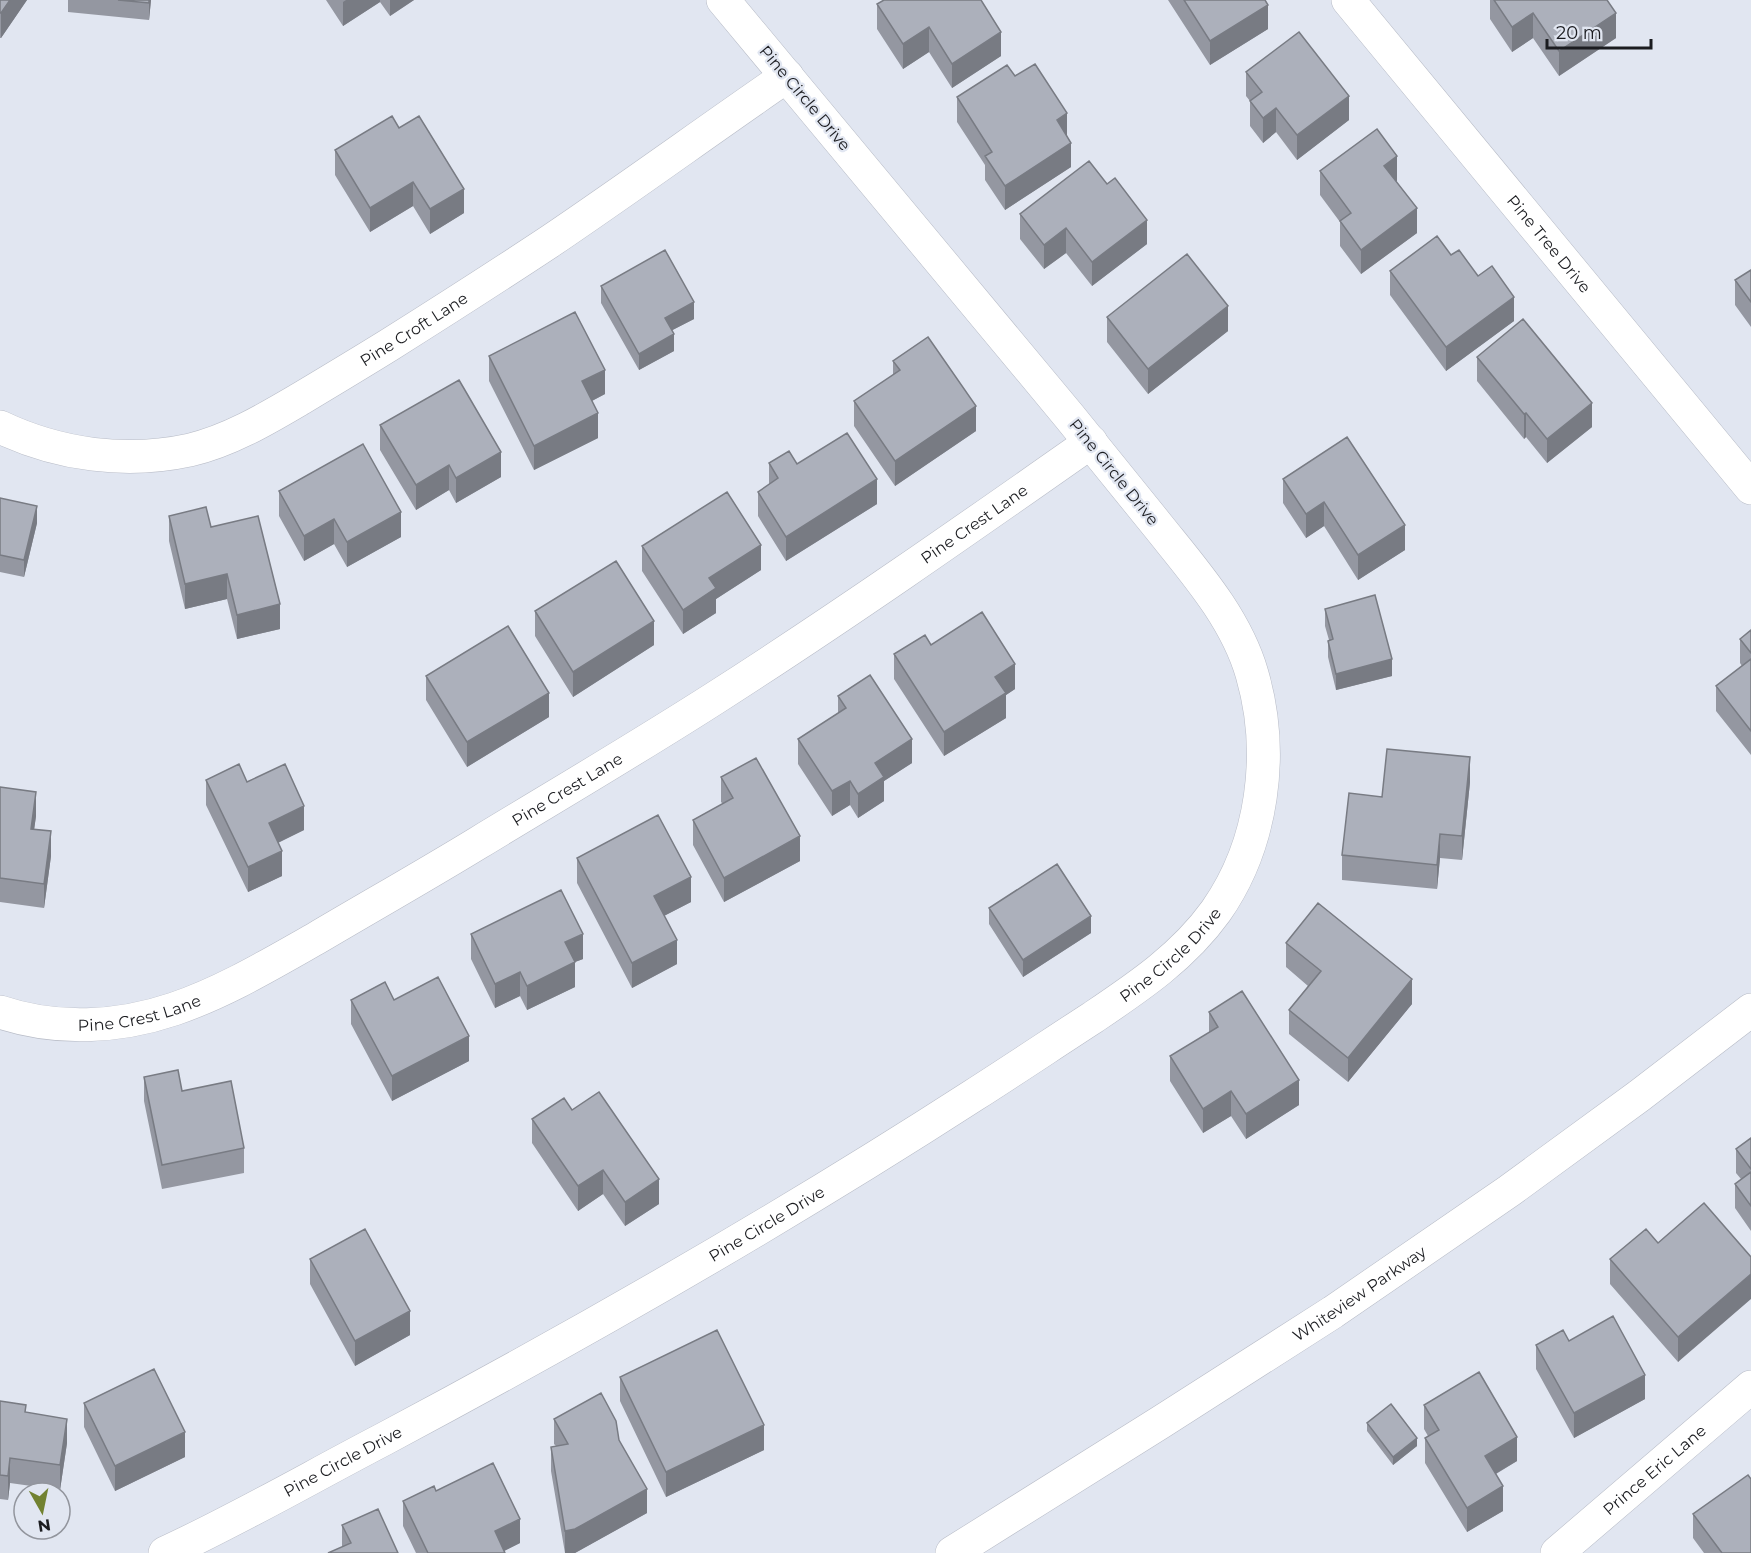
<svg xmlns="http://www.w3.org/2000/svg" width="1751" height="1553" font-family="Montserrat,sans-serif">
	<style>
		.lines { fill: none; stroke-linecap: round; stroke-linejoin: round }
		.street-casing { stroke: #b8bcc7; stroke-width: 34 }
		.secondary-casing { stroke: #b8bcc7; stroke-width: 34 }
		.street { stroke: #fff; stroke-width: 33 }
		.secondary { stroke: #fff; stroke-width: 33 }
		.wall { fill: #9497a1 }
		.shaded-wall { fill: #787b83 }
		.building { fill: #acb0bb; stroke: #787b83; stroke-width: 1.5 }
		.labels { text-anchor: middle; dominant-baseline: central; stroke-width: 4.5; stroke-linejoin: round; paint-order: stroke }
		.street-label { font-size: 16px; fill: #1b1c20; stroke: #e1e6f1 }
	</style>
	<rect width="100%" height="100%" fill="#e1e6f1"/>
	<g class="lines">
		<!-- street casing -->
		<g class="street-casing">
			<g id="street">
				<path id="s1" d="M1348,0L1751,488"/>
				<path id="s2" d="M0,427C59,455 126,464 190,450C229,441 266,419 300,399C330,381 360,363 389,345C443,311 496,277 549,242C629,188 707,131 787,76"/>
				<path id="s3" d="M0,1012C56,1031 118,1028 174,1009C224,992 269,965 315,939C369,907 424,876 478,843C557,795 637,748 715,698C843,616 967,529 1091,442"/>
				<path id="s4" d="M165,1553C239,1519 311,1477 384,1439C585,1332 782,1219 974,1095C1013,1070 1052,1044 1092,1018C1138,987 1183,957 1216,911C1263,844 1275,753 1252,674C1236,618 1194,571 1158,526C1129,490 1099,453 1069,416C954,278 839,139 723,0"/>
				<path id="s5" d="M1557,1553L1751,1387"/>
			</g>
		</g>
		<!-- secondary casing -->
		<g class="secondary-casing">
			<g id="secondary">
				<path id="s6" d="M952,1553L1161,1422L1333,1312L1509,1191L1639,1096L1751,1010"/>
			</g>
		</g>
		<!-- street -->
		<use href="#street" class="street"/>
		<!-- secondary -->
		<use href="#secondary" class="secondary"/>
	</g>
	<!-- wall -->
	<path class="wall" d="M0,0H27L1,38H0Z
		M68,0H151L149,20L68,12Z
		M326,0H414L390,16L380,2L343,26Z
		M1168,0H1265L1268,29L1210,65Z
		M1490,0H1607L1616,38L1559,76L1533,38L1512,52L1490,19Z
		M877,4L1001,56L952,88L929,52L903,69L877,29Z
		M1246,72L1349,120L1297,160L1276,132L1263,143L1250,126V101L1246,96Z
		M1015,76L1067,135L1071,167L1005,210L985,180V165L957,122V97Z
		M399,128L464,213L430,234L413,206L370,232L335,175V150Z
		M1320,171L1397,181H1396L1417,233L1361,274L1340,246V222L1320,195Z
		M1020,214L1147,244L1092,286L1066,253L1044,269L1020,239Z
		M1451,255L1478,276L1514,321L1446,371L1390,295V271Z
		M1751,270V327L1735,305V280Z
		M601,286L694,319L672,330L674,351L639,370L601,303Z
		M1107,317L1228,331L1148,394L1107,342Z
		M489,356L605,394L592,401L598,438L534,470L489,381Z
		M1477,357L1592,427L1547,463L1526,437L1524,439L1477,381Z
		M893,361L976,431L895,486L854,426V401L893,375Z
		M380,425L501,477L456,503L449,490L416,510L380,450Z
		M769,463L797,464L877,504L786,561L758,516V492L769,485Z
		M1283,479L1405,550L1358,580L1324,526L1306,538L1283,503Z
		M279,491L401,537L347,567L334,544L304,561L279,516Z
		M0,498L37,523L24,577L0,572Z
		M169,516L211,527L280,629L237,639L227,599L185,609L169,541Z
		M642,546L761,570L716,599V613L683,634L642,571Z
		M1325,609L1392,676L1336,690L1328,657V641L1329,640L1325,626Z
		M535,611L654,645L573,697L535,636Z
		M1751,630V755L1716,711V686L1742,666L1740,663V639Z
		M931,645L1015,689L1006,695V718L944,756L894,679V654Z
		M426,676L549,717L467,767L426,700Z
		M838,696L912,763L884,781V801L858,818L850,805L832,816L798,764V739L838,713Z
		M721,777L800,861L724,902L693,845V820L723,804L721,802Z
		M206,780L247,782L304,830L278,843L282,876L248,892L206,805Z
		M1470,782L1462,860L1440,858L1437,889L1342,880V855L1382,797Z
		M0,787L36,816L34,829L51,856L44,908L0,902Z
		M577,858L691,902L664,916L677,964L632,988L577,883Z
		M989,908L1091,933L1023,977L989,924Z
		M471,934L583,959L575,962V987L527,1010L520,996L495,1008L471,959Z
		M1286,943L1412,1004L1348,1082L1289,1034V1010L1308,986L1286,967Z
		M351,1000H394L469,1061L392,1101L351,1024Z
		M1209,1012L1299,1105L1246,1139L1231,1116L1203,1133L1170,1081V1056L1209,1033Z
		M144,1077L182,1091L244,1148V1173L162,1189L144,1101Z
		M572,1110L659,1204L625,1226L603,1194L578,1211L532,1143V1119Z
		M1751,1138V1231L1735,1208V1184L1741,1179L1736,1173V1149Z
		M1658,1243L1751,1257L1678,1362L1610,1284V1259Z
		M310,1259L410,1335L355,1366L310,1284Z
		M1569,1341L1645,1399L1574,1438L1536,1369V1345Z
		M620,1377L764,1450L666,1497L620,1401Z
		M0,1401L26,1412L67,1443L60,1490L10,1483L8,1500L0,1499Z
		M84,1403L185,1457L115,1491L84,1427Z
		M1424,1405L1517,1461L1496,1474L1503,1511L1467,1532L1425,1463V1438L1428,1436L1424,1429Z
		M554,1419L619,1440L647,1513L575,1553H565L551,1471V1447L556,1446L554,1444Z
		M1367,1423L1417,1446L1393,1465L1367,1431Z
		M436,1491L520,1543L504,1551L505,1553H416L403,1526V1501Z
		M1693,1514L1751,1553H1704L1693,1538Z
		M342,1525L398,1553L342,1547Z"/>
	<!-- shaded-wall -->
	<path class="shaded-wall" d="M10,0H27L1,38V13Z
		M149,0H151L149,20Z
		M346,0H380V2L343,26V2Z
		M390,0H414L390,16Z
		M1268,5V29L1210,65V41Z
		M1533,13V38L1512,52V27Z
		M1616,13V38L1559,76V51Z
		M929,27V52L903,69V44Z
		M1001,32V56L952,88V64Z
		M1349,96V120L1297,160V135Z
		M1276,108V132L1263,143V118Z
		M1067,113V138L1057,120Z
		M1071,143V167L1005,210V186Z
		M1397,156V181L1384,190V166Z
		M413,182V206L370,232V208Z
		M464,189V213L430,234V209Z
		M1417,208V233L1361,274V250Z
		M1147,220V244L1092,286V262Z
		M1066,228V253L1044,269V245Z
		M1514,297V321L1446,371V347Z
		M694,302V319L665,334V318Z
		M1228,306V331L1148,394V369Z
		M674,334V351L639,370V354Z
		M605,370V394L582,406V381Z
		M1592,403V427L1547,463V439Z
		M976,406V431L895,486V461Z
		M598,413V438L534,470V446Z
		M1526,413V437L1524,439V414Z
		M501,452V477L456,503V478Z
		M449,465V490L416,510V485Z
		M877,479V504L786,561V537Z
		M1324,502V526L1306,538V514Z
		M37,506V523L24,577V560Z
		M401,512V537L347,567V542Z
		M334,519V544L304,561V536Z
		M1405,525V550L1358,580V555Z
		M761,545V570L716,599V613L683,634V610L709,578Z
		M227,574V599L185,609V584Z
		M280,604V629L237,639V615Z
		M654,621V645L573,697V672Z
		M1392,659V676L1336,690V674Z
		M1015,664V689L1006,695V718L944,756V732L995,677Z
		M549,693V717L467,767V742Z
		M912,739V763L884,781V801L858,818V794L875,763Z
		M1470,757V782L1462,860V836Z
		M850,781V805L832,816V791Z
		M36,792V816L31,853V829Z
		M304,806V830L269,847V823Z
		M51,831V856L44,908V884Z
		M1440,834V858L1437,889V865Z
		M800,836V861L724,902V878Z
		M282,851V876L248,892V867Z
		M691,877V902L654,921V896Z
		M1091,916V933L1023,977V960Z
		M583,934V959L575,962V987L527,1010V986L565,942Z
		M677,940V964L632,988V963Z
		M520,972V996L495,1008V984Z
		M1412,979V1004L1348,1082V1058Z
		M469,1036V1061L392,1101V1076Z
		M1299,1080V1105L1246,1139V1114Z
		M1231,1091V1116L1203,1133V1109Z
		M603,1170V1194L578,1211V1186Z
		M659,1179V1204L625,1226V1202Z
		M1751,1274V1299L1678,1362V1337Z
		M410,1311V1335L355,1366V1341Z
		M1645,1375V1399L1574,1438V1413Z
		M67,1419V1443L60,1490V1465Z
		M764,1425V1450L666,1497V1472Z
		M185,1432V1457L115,1491V1466Z
		M1517,1437V1461L1485,1480V1456Z
		M1417,1438V1446L1393,1465V1457Z
		M10,1458V1483L8,1500V1476Z
		M1503,1486V1511L1467,1532V1508Z
		M647,1489V1513L575,1553H565V1531Z
		M520,1519V1543L500,1553L495,1531Z"/>
	<!-- building -->
	<path class="building" d="M0,0H10L1,13H0Z
		M118,0H149V3Z
		M884,0H981L1001,32L952,64L929,27L903,44L877,4Z
		M1184,0H1265L1268,5L1210,41Z
		M1494,0H1607L1616,13L1559,51L1533,13L1512,27Z
		M1299,32L1349,96L1297,135L1276,108L1263,118L1250,101L1262,92L1246,72Z
		M1035,64L1067,113L1057,120L1071,143L1005,186L985,156L992,152L957,97L1007,65L1015,76Z
		M392,116L399,128L419,116L464,189L430,209L413,182L370,208L335,150Z
		M1377,129L1397,156L1384,166L1417,208L1361,250L1340,221L1351,213L1320,171Z
		M1089,161L1107,184L1115,178L1147,220L1092,262L1066,228L1044,245L1020,214Z
		M1437,236L1451,255L1459,250L1478,276L1492,266L1514,297L1446,347L1390,271Z
		M665,250L694,302L665,318L674,334L639,354L601,286Z
		M1187,254L1228,306L1148,369L1107,317Z
		M1751,270V302L1735,280Z
		M575,312L605,370L582,381L598,413L534,446L489,356Z
		M1523,319L1592,403L1547,439L1526,413L1524,414L1477,357Z
		M928,337L976,406L895,461L854,401L900,370L893,361Z
		M459,380L501,452L456,478L449,465L416,485L380,425Z
		M847,433L877,479L786,537L758,492L778,478L769,463L789,451L797,464Z
		M1347,437L1405,525L1358,555L1324,502L1306,514L1283,479Z
		M363,444L401,512L347,542L334,519L304,536L279,491Z
		M727,492L761,545L709,578L716,588L683,610L642,546Z
		M0,498L37,506L24,560L0,555Z
		M206,507L211,527L258,516L280,604L237,615L227,574L185,584L169,516Z
		M616,561L654,621L573,672L535,611Z
		M1375,595L1392,659L1336,674L1328,641L1333,639L1325,609Z
		M982,612L1015,664L995,677L1006,693L944,732L894,654L925,635L931,645Z
		M508,626L549,693L467,742L426,676Z
		M1751,630V653L1740,639Z
		M1751,659V731L1716,686Z
		M870,675L912,739L875,763L884,777L858,794L850,781L832,791L798,739L846,708L838,696Z
		M1387,749L1470,757L1462,836L1440,834L1437,865L1342,855L1349,793L1382,797Z
		M756,758L800,836L724,878L693,820L733,798L721,777Z
		M239,764L247,782L285,764L304,806L269,823L282,851L248,867L206,780Z
		M0,787L36,792L31,829L51,831L44,884L0,878Z
		M658,815L691,877L654,896L677,940L632,963L577,858Z
		M1057,864L1091,916L1023,960L989,908Z
		M561,890L583,934L565,942L575,962L527,986L520,972L495,984L471,934Z
		M1318,903L1412,979L1348,1058L1289,1010L1321,971L1286,943Z
		M438,977L469,1036L392,1076L351,1000L385,982L394,1000Z
		M1242,991L1299,1080L1246,1114L1231,1091L1203,1109L1170,1056L1218,1027L1209,1012Z
		M178,1070L182,1091L231,1081L244,1148L162,1165L144,1077Z
		M599,1092L659,1179L625,1202L603,1170L578,1186L532,1119L564,1098L572,1110Z
		M1751,1138V1169L1736,1149Z
		M1751,1172V1206L1735,1184Z
		M1704,1203L1751,1257V1274L1678,1337L1610,1259L1646,1229L1658,1243Z
		M365,1229L410,1311L355,1341L310,1259Z
		M1613,1316L1645,1375L1574,1413L1536,1345L1563,1330L1569,1341Z
		M717,1330L764,1425L666,1472L620,1377Z
		M154,1369L185,1432L115,1466L84,1403Z
		M1479,1372L1517,1437L1485,1456L1503,1486L1467,1508L1425,1438L1439,1430L1424,1405Z
		M601,1393L616,1421L619,1440L647,1489L575,1529L565,1531L551,1447L568,1444L554,1419Z
		M0,1401L26,1405L25,1412L67,1419L60,1465L10,1458L8,1476L0,1475Z
		M1391,1404L1417,1438L1393,1457L1367,1423Z
		M493,1463L520,1519L495,1531L505,1553H428L403,1501L434,1486L436,1491Z
		M1748,1475L1751,1479V1553H1722L1693,1514Z
		M378,1509L398,1553H328L351,1543L342,1525Z"/>
	<g class="labels">
		<!-- street labels -->
		<g class="street-label">
			<text transform="translate(805 98) rotate(50)">Pine Circle Drive</text>
			<text stroke="none"><textPath href="#s1" startOffset="316">Pine Tree Drive</textPath></text>
			<text stroke="none"><textPath href="#s2" startOffset="450">Pine Croft Lane</textPath></text>
			<text transform="translate(1114 472) rotate(51)">Pine Circle Drive</text>
			<text stroke="none"><textPath href="#s3" startOffset="1114">Pine Crest Lane</textPath></text>
			<text stroke="none"><textPath href="#s3" startOffset="628">Pine Crest Lane</textPath></text>
			<text stroke="none"><textPath href="#s4" startOffset="1172">Pine Circle Drive</textPath></text>
			<text stroke="none"><textPath href="#s3" startOffset="142">Pine Crest Lane</textPath></text>
			<text stroke="none"><textPath href="#s4" startOffset="686">Pine Circle Drive</textPath></text>
			<text stroke="none"><textPath href="#s6" startOffset="483">Whiteview Parkway</textPath></text>
			<text stroke="none"><textPath href="#s4" startOffset="200">Pine Circle Drive</textPath></text>
			<text stroke="none"><textPath href="#s5" startOffset="128">Prince Eric Lane</textPath></text>
		</g>
	</g>
	<!-- north arrow -->
	<g transform="translate(42 1511) rotate(171)"><circle r="28" fill="#e1e6f1" stroke="#92959d" stroke-width="1.5"/>
	<path d="M0-4.5L10 22L0 15L-10 22Z" fill="#728231"/>
	<text y="-9" font-size="16" font-weight="bold" text-anchor="middle" fill="#1b1c20">N</text>
	</g>
	<!-- scale -->
	<path d="M1547 39v9h104v-9" fill="none" stroke="#1b1c20" stroke-width="3"/>
	<text x="1556" y="39" font-size="18" fill="#1b1c20" stroke="#e1e6f1" stroke-width="4.5" paint-order="stroke">20 m</text>
</svg>
